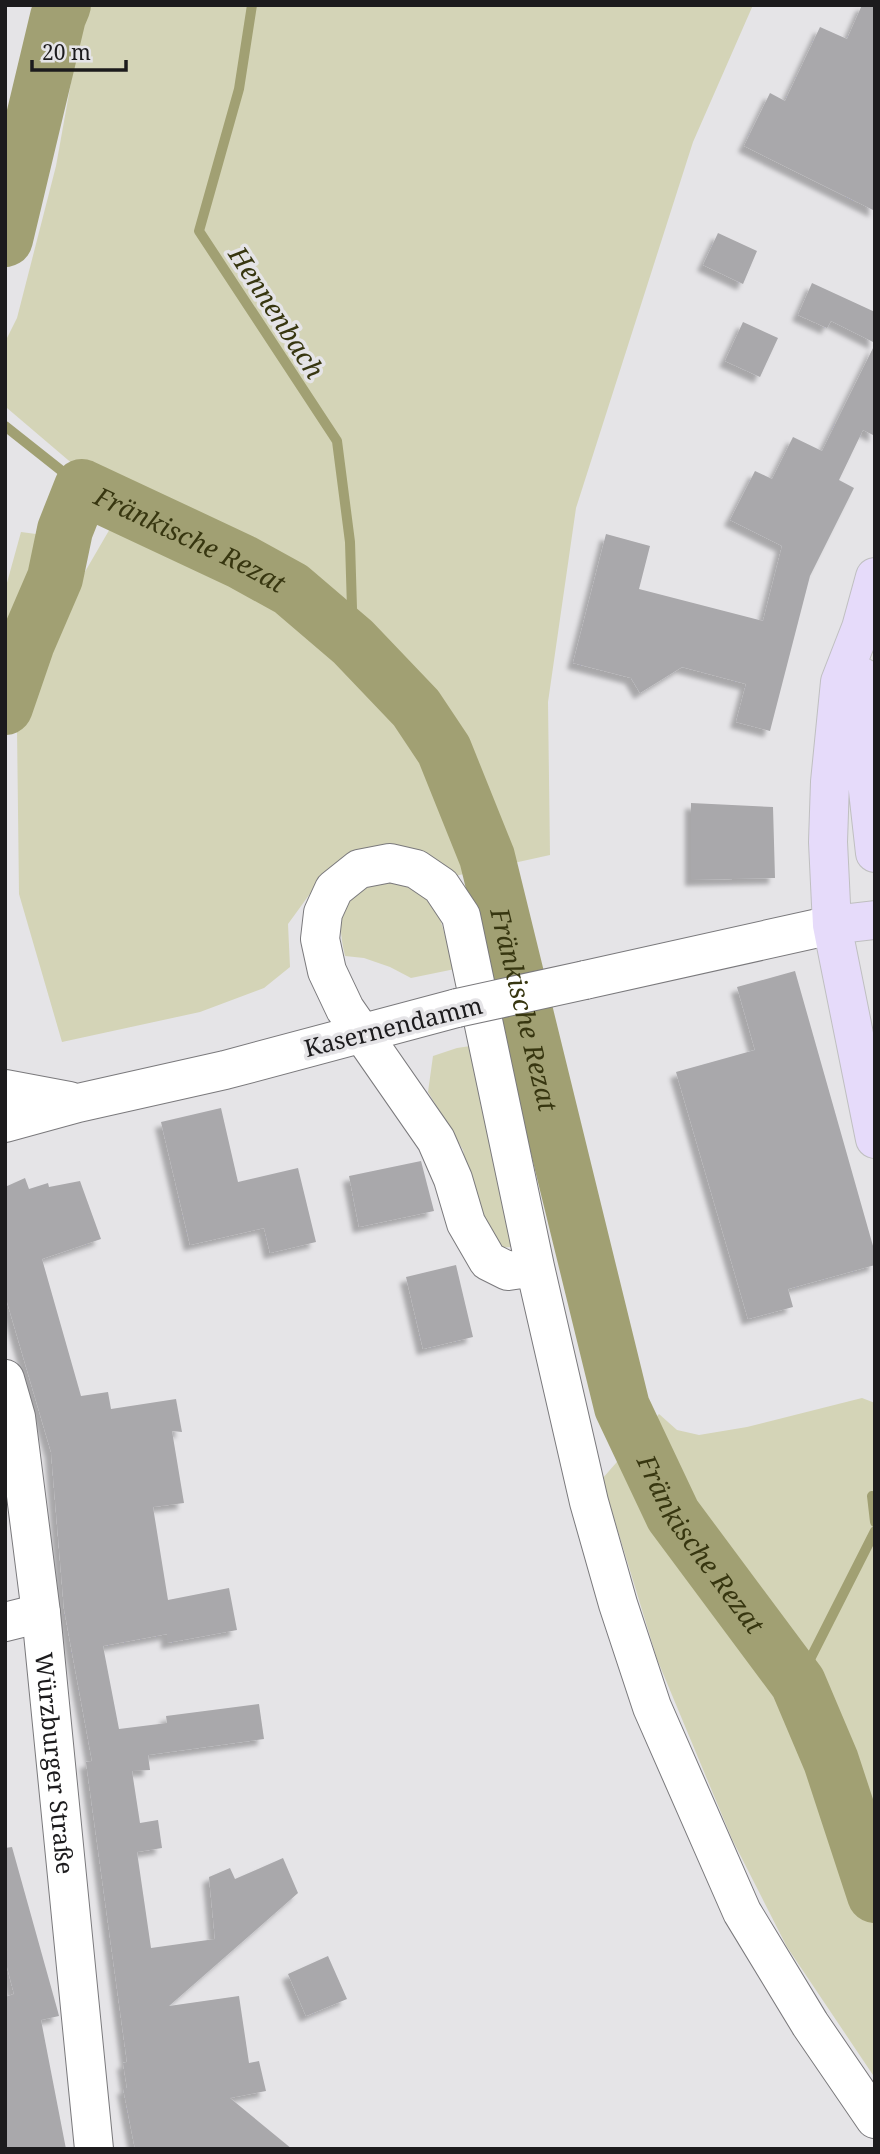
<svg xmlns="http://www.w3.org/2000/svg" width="880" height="2154" font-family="'Noto Serif',serif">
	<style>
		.green { fill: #d4d4b7 }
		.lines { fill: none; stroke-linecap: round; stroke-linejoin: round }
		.stream { stroke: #a1a073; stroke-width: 10 }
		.river { stroke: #a1a073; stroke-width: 56 }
		.building { fill: #a9a8ab; filter: url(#shadow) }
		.minor-casing { stroke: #7a797c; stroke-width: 40 }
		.major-casing { stroke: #bfbfc0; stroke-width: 40 }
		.minor { stroke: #fff; stroke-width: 38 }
		.major { stroke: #e6dbfa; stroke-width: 38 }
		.minor-bridge-casing { stroke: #7a797c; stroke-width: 40; stroke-linecap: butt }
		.minor-bridge { stroke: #fff; stroke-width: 38 }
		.labels { text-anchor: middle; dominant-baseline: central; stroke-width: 7; stroke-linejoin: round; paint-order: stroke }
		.street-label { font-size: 24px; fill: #1c1b1d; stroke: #e5e4e7 }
		.water-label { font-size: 26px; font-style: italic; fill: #373610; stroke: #e5e4e7 }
	</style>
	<defs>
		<filter id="shadow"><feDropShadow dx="-6" dy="6" stdDeviation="2" flood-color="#0004"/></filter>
	</defs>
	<rect width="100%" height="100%" fill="#e5e4e7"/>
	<!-- green -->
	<path class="green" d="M88,5H753L693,142L576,508L548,702L550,855L455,876L430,855L384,847L343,859L312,891L288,924L290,967L264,988L200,1012L62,1042L19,894L17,728L36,656L129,496L88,477L7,408L5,342L17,318L56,166L82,21Z
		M21,532L51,536L5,660V590Z
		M403,881L419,888L438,912L455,969L411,978L390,967L364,958L345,956C332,902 349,885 403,881Z
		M477,1045L511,1247L500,1248L474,1205L463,1150L428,1092L433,1056L457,1048Z
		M862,1398L875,1403V2078L787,1947L732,1839L657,1659L602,1479L659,1414L677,1430L699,1435L747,1427Z"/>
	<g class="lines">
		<!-- stream -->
		<path class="stream" d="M252,5L239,89L199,231L337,441L350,542L353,642
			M5,426L82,487
			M872,1496L875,1522
			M798,1683L875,1531"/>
		<!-- river -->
		<g class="river">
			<path d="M5,239L58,17L63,5"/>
			<path id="s1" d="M5,707L27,643L55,578L65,530L82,487L242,562L291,589L353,642L416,708L444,750L487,857L622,1407L673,1515L798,1683L831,1761L875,1895"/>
		</g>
	</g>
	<!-- building -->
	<path class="building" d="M862,5H875V211L744,146L770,93L785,101L820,27L847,39Z
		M718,233L757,251L743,284L703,265Z
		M812,283L875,312V343L831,321L827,328L798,315Z
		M743,322L778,338L760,377L725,361Z
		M875,344V436L863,430L839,480L854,488L810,576L770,731L736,722L746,684L682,667L640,693L631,678L573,663L606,534L650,546L639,589L763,621L782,546L730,520L755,471L772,479L793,437L822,451Z
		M691,803L773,807L775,878L691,880Z
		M795,971L875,1253V1265L788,1289L793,1307L748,1319L676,1072L755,1050L737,987Z
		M221,1108L238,1182L298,1168L316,1242L270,1253L264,1228L190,1245L161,1122Z
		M421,1161L434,1211L359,1227L349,1176Z
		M25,1178L29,1189L48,1183L49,1187L80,1181L101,1239L42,1259L81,1396L108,1392L111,1409L176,1399L182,1432L172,1431L184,1503L153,1507L168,1600L229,1588L237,1630L167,1643V1634L103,1646L119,1729L167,1723L166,1716L259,1704L264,1739L148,1755L150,1770L132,1771L140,1823L158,1820L162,1848L137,1852L151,1948L215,1939L209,1877L230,1868L235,1879L283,1858L298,1893L169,2006L239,1996L249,2063L259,2061L266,2091L230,2098L292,2149H135L123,2088H127L123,2063L127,2062L86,1762L92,1761L64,1609L51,1452L5,1295V1187Z
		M456,1265L473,1337L423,1349L406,1277Z
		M12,1847L58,2012L59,2016L41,2020L66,2149H5V1997L14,1994L5,1959V1848Z
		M328,1956L347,1999L306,2016L288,1974Z"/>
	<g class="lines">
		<!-- minor casing -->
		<g class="minor-casing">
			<g id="minor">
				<path d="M585,980L832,925"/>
				<path d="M5,1089L69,1101"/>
				<path d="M5,1123L78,1103L225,1070L457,1008"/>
				<path d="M535,1267L508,1271L488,1261L466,1223L453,1179L436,1140L345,1009L327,971L320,939L323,913L334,889L359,869L390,863L416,869L441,886L461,916L535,1267L589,1502L618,1604L652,1707L742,1912L810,2024L875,2119"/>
				<path id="s2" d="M5,1379L16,1417L41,1613L94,2149"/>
				<path d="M5,1622L41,1613"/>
			</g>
		</g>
		<!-- major casing -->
		<g class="major-casing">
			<path id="major" d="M875,577L861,628L840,682L830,782L828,842L832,925L875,1139
				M862,677L863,746L875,853
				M832,925L875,920"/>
		</g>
		<!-- minor -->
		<use href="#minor" class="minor"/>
		<!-- major -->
		<use href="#major" class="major"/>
		<!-- minor-bridge casing -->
		<g class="minor-bridge-casing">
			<path id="minor-bridge" d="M457,1008L585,980"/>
		</g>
		<!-- minor-bridge -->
		<use href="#minor-bridge" class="minor-bridge"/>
	</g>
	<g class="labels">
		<!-- street labels -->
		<g class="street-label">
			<text transform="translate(393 1026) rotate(-14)">Kasernendamm</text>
			<text stroke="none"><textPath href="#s2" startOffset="388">Würzburger Straße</textPath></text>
		</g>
		<!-- water labels -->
		<g class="water-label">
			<text transform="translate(277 312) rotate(57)">Hennenbach</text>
			<text stroke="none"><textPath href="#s1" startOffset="354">Fränkische Rezat</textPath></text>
			<text stroke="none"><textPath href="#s1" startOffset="962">Fränkische Rezat</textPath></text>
			<text stroke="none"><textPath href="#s1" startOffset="1530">Fränkische Rezat</textPath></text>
		</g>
	</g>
	<!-- border -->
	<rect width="880" height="2154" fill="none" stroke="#1c1b1d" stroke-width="14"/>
	<!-- scale -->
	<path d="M32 60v10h94v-10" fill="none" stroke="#1c1b1d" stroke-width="3.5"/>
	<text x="42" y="60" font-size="21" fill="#1c1b1d" stroke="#e5e4e7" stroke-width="5" paint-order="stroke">20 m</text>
</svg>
